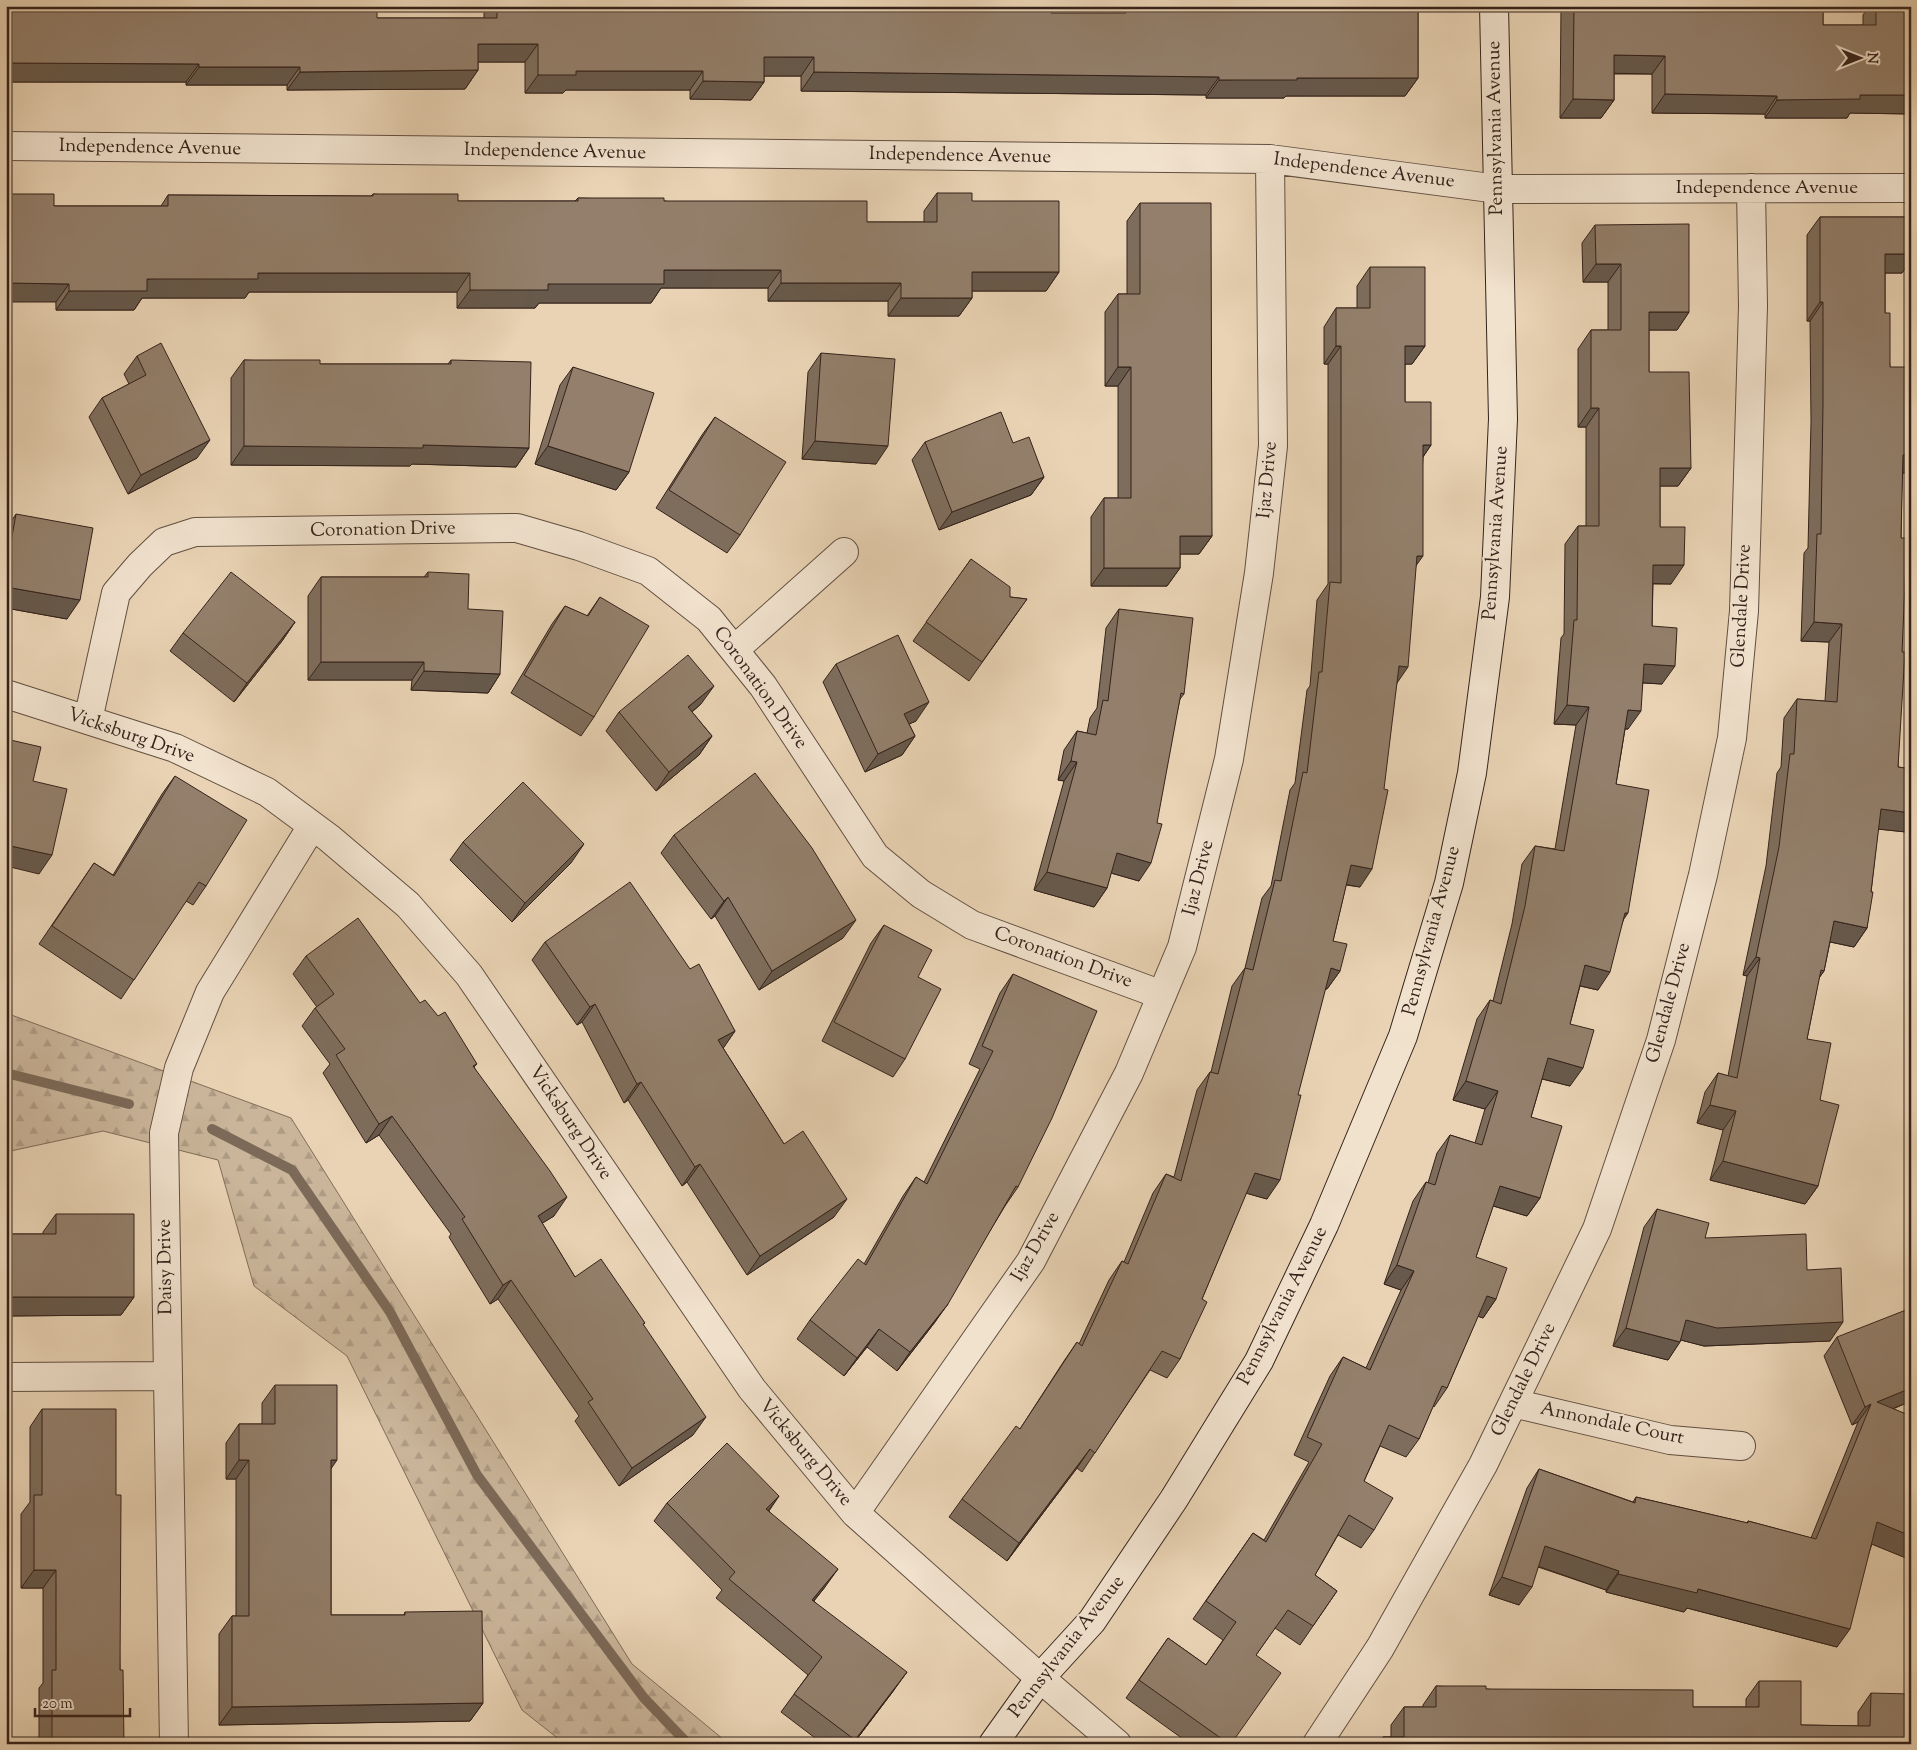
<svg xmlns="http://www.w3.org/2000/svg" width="1917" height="1750" font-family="'Sorts Mill Goudy',serif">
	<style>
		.forest { fill: url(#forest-firs); stroke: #806c5a }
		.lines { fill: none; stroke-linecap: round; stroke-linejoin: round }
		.stream { stroke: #7c6958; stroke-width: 10 }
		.street-casing { stroke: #624f41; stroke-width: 30 }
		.secondary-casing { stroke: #35231b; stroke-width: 30 }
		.street { stroke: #f1e2ce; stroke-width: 28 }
		.secondary { stroke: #f1e2ce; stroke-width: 28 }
		.wall { fill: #7e6d5c; stroke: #35231b }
		.shaded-wall { fill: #67594b; stroke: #35231b }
		.building { fill: #937f6b; stroke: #35231b }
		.labels { text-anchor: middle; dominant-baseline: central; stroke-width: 4.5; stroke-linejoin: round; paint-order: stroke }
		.street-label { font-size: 19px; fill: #35231b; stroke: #f1e2ce }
	</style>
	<defs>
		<pattern id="forest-firs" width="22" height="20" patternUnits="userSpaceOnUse" patternTransform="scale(1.25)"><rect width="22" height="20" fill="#cab59a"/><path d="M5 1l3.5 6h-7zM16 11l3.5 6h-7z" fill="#ae9b84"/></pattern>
	</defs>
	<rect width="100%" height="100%" fill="#e9d3b4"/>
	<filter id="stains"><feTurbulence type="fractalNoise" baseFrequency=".004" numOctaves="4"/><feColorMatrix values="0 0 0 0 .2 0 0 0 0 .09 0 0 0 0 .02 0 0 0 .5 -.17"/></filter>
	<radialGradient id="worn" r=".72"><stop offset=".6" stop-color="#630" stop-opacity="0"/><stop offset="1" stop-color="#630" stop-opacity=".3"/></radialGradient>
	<!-- forest -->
	<path class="forest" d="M6,1013L291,1118L632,1664L729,1744H565L522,1710L347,1356L254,1286L218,1160L103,1131L6,1152Z"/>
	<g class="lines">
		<!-- stream -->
		<path class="stream" d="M6,1073L129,1104
			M212,1129L292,1170L390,1312L477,1475L644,1698L688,1744"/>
		<!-- street casing -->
		<g class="street-casing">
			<path id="street" d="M6,146L1270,159L1498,189L1911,188
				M734,650L844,552
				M6,694L175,748L267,792L329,838L408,905L469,975L752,1389L855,1513L1040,1678L1117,1744
				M88,720L116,593L140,565L164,542L195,532L517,528L579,546L648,571L709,619L763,686L875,856L921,894L972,925L1162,995
				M6,1377L168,1376
				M1513,1403L1670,1440L1741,1446
				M855,1513L1031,1261L1129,1073L1182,947L1229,759L1259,573L1273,446L1270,159
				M174,1744L164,1133L179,1068L210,992L312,826
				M1317,1744L1380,1648L1483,1465L1597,1229L1661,1040L1703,875L1732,738L1744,611L1753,306L1751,188"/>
		</g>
		<!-- secondary casing -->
		<g class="secondary-casing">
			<path id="secondary" d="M993,1744L1040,1678L1092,1621L1174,1499L1259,1361L1324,1225L1403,1036L1449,883L1472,773L1495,597L1503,419L1494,6"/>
		</g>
		<!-- street -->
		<use href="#street" class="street"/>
		<!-- secondary -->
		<use href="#secondary" class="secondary"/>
	</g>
	<!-- wall -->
	<path class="wall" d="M484,6H1051V13H1114L1117,6H1418V78L1405,96H1286L1284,98H1206V95L801,91V76H764V82L751,100L690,99V90H566L563,93H525V62H478V70L465,89L287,90V85H186V82H6L377,18H484Z
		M1561,6H1647V11L1693,12V6H1823V25H1863V15L1869,6H1911V114L1850,113L1847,118H1765V114L1652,113V74H1614V100L1601,118H1560Z
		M937,193L972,201L1059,272L1046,291H972V298L959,316H888V301H768V288H661L651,303H539L535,308H457V292H249L245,298H142L134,310H56L54,206H161L168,195L371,196L373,194L458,201H575L578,198L664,201L867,222H924V211Z
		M1140,203L1212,536L1199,554H1180V568L1167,586H1091V517L1104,498H1118V386H1105V312L1118,294H1127V221Z
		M1820,217H1911V260L1902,273H1885V313L1890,367L1911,473H1902L1901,538L1902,652L1898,767L1911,769V825L1906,832L1878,829L1867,928L1854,947L1830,942L1824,971L1819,978L1807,1039L1820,1100L1818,1186L1805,1204L1710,1180L1723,1130L1697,1123L1705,1092L1718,1073L1728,1076L1747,976L1743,975L1766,866L1777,773L1781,767L1784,718L1797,699L1825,701L1829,642L1801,641L1804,553L1808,548L1811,422L1810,321H1807V235Z
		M1595,225L1689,312L1677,330H1649V372L1691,468L1678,486H1660V527L1671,584H1653L1652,626L1662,684L1643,683L1628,729H1625L1616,784L1623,921L1598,990L1580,986L1570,1024V1086L1542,1079L1531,1117L1540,1198L1527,1216L1493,1206L1476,1257L1496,1299L1483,1318L1478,1316L1447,1388L1434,1407L1433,1406L1419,1439L1406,1457L1380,1446L1364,1481L1374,1530L1361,1548L1338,1535L1315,1575L1337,1591L1300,1645L1275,1628L1256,1655L1231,1744H1190L1126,1698L1168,1638L1206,1665L1223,1640L1193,1619L1253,1533L1264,1540L1309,1462L1294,1455L1330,1376L1343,1357L1366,1368L1401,1290L1384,1284L1413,1201L1426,1182L1428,1183L1437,1153L1450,1135L1475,1143L1485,1109L1453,1100L1477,1019L1490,1000L1493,1001L1512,924L1522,864L1535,846L1555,849L1576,725L1554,724L1561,638L1564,634L1565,544L1578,526H1586V427H1578V349L1591,330H1608V282H1583L1582,243Z
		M1370,267L1425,346L1412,364H1405V402L1431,445L1423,457L1416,565L1397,682L1360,887L1346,885L1333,941L1340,971L1327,989H1325L1267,1199L1246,1193L1202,1299L1180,1359L1167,1378L1150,1370L1082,1472L1077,1468L1007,1561L949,1517L962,1499L1020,1429L1064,1361L1077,1342L1079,1344L1109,1280L1122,1261L1124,1262L1153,1193L1166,1174L1174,1177L1197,1090L1210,1072H1211L1232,986L1245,968L1262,898L1271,886L1290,790L1295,783L1307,690L1310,686L1317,600L1328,584V364H1324V327L1336,308H1357V286Z
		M821,353L876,464L802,459L808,372Z
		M137,356L197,458L128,494L89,417L102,398L129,384L124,374Z
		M244,360L320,364H448L451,360L529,448L516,467L412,464L410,466L231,465V378Z
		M573,367L629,472L616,490L535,464L560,385Z
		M715,417L740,535L727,553L656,508L702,435Z
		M925,442L1013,443L1044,477L1031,495L939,530L912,460Z
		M16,514L67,619L6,608V529Z
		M971,559L1010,597L1027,599L969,681L913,641Z
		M428,572L468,609L500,674L488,693L411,690L412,680H308V596L321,577H424Z
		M600,597L594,717L581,736L511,693L552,624L565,606L587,616Z
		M1119,609L1184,694L1180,699L1139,881L1111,873L1107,888L1094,907L1034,890L1064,781L1058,780L1064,750L1077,731L1087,733L1090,718L1097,708L1106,628Z
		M295,622L282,641L234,702L170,651L183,633Z
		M836,664L916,721L909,724L915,736L902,755L865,772L823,682Z
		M701,704L692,712L712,736L699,755L656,791L606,731L619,712Z
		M175,776L206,886L193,905L186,901L121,999L39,944L94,863L113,875L162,794Z
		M674,835L843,938L759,990L715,916L711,919L661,853Z
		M463,842L571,863L512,922L450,860Z
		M884,925L918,977L905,1059L893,1077L822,1041L871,943Z
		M545,942L690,969L735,1031L723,1048L784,1144L834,1217L747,1275L687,1182L682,1186L628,1100L624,1103L582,1022L577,1025L532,960Z
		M306,956L420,1003L477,1064L474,1067L554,1216L542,1223L575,1277L645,1323L643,1325L693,1435L619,1486L575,1421L579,1416L498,1299L490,1304L449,1237L451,1234L379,1135L366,1143L323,1073L330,1064L302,1026L315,1008L317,1007L293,974Z
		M1013,974L1018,1187L1005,1206L935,1322L897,1371L867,1347L844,1376L797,1339L810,1320L864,1264L903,1196L916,1177L924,1182L980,1069L969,1064L1000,993Z
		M1657,1209L1705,1238L1807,1270L1830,1341L1704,1346L1681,1340L1668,1360L1613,1346L1644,1227Z
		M56,1214L134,1297L121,1315L6,1316V1234H43V1232Z
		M1837,1337L1911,1401L1893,1409L1911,1416V1560L1872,1544L1837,1647L1687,1608L1684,1612L1606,1592V1590L1538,1567L1519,1605L1489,1595L1527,1488L1539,1469L1633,1502L1636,1497L1747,1523L1748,1521L1811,1538L1858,1422L1852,1425L1824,1356Z
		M275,1385L331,1469V1615H404L405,1612L483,1703L470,1721L219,1725V1634L232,1616H236V1479H226V1443L239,1424H262V1403Z
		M42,1409L116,1495L120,1670L124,1744H39V1688L43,1683V1588H21V1514L30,1502V1427Z
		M779,1496L769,1511L825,1587L814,1601L894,1690L853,1744H823L781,1712L808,1675L716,1598L722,1590L654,1521L667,1503Z
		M1759,1681L1801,1725L1858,1726V1712L1871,1693L1911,1744H1378L1383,1737H1391V1725L1404,1707H1423V1705L1436,1686L1486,1689L1693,1707H1746V1699Z"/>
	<!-- shaded-wall -->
	<path class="shaded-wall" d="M478,44H538L525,62H465Z
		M1614,55L1665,56L1652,74L1601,73Z
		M764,57H814L801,76H751Z
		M6,63L199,64L186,82H6Z
		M199,67H300L287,85H186Z
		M478,70L465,89L287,90L300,72Z
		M576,71H703L690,90H566L563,93H525L538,75Z
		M814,72L1219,77L1206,95L801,91Z
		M1297,78H1418L1405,96H1286L1284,98H1206L1219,80Z
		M703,81L764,82L751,100L690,99Z
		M1665,94L1777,96L1765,114L1652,113Z
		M1860,95H1911V114L1850,113L1847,118H1765L1777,100Z
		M1573,99L1614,100L1601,118H1560Z
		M1885,254H1911V260L1902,273H1872Z
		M1596,264H1621L1608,282H1583Z
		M664,270H781L768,288H661L651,303H539L535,308H457L470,290L548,284Z
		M972,272H1059L1046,291H959Z
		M258,273H470L457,292H249L245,298H142L134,310H56L69,291L147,279Z
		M6,283L69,284L56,302H6Z
		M781,283H901L888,301H768Z
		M901,298H972L959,316H888Z
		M1820,302H1823L1810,321H1807Z
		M1649,312H1689L1677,330H1636Z
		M1336,346H1341L1328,364H1324Z
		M1405,346H1425L1412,364H1392Z
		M1118,367H1131L1118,386H1105Z
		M1591,408H1599L1586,427H1578Z
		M210,440L197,458L128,494L141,475Z
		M815,441L888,446L876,464L802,459Z
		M423,445L529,448L516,467L412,464L410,466L231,465L244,446Z
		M1423,445H1431L1418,464Z
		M548,446L629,472L616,490L535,464Z
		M1903,455H1911V473H1890Z
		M1660,468H1691L1678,486H1647Z
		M1044,477L1031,495L939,530L952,512Z
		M1180,536H1212L1199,554H1167Z
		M1417,556H1423L1410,574Z
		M1653,565H1684L1671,584L1640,583Z
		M1104,568H1180L1167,586H1091Z
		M6,587L80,600L67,619L6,608Z
		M295,622L282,641L234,702L247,683Z
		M1814,622L1842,624L1829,642L1801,641Z
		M321,662H424L412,680H308Z
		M1644,664L1675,666L1662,684L1632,682Z
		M1399,666L1408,667L1395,686Z
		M424,671L500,674L488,693L411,690Z
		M714,686L701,704L675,726L688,707Z
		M929,702L916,721L891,732L904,714Z
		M1567,705L1589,707L1576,725L1554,724Z
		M1628,710L1641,711L1628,729L1615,728Z
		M712,736L699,755L656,791L669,772Z
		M915,736L902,755L865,772L878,754Z
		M1071,761L1077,762L1064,781L1058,780Z
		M1881,809L1911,813V825L1906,832L1868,828Z
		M584,844L571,863L512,922L525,903Z
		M6,845L52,855L39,874L6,866Z
		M1117,853L1151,863L1139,881L1104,871Z
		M1351,865L1372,869L1360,887L1338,883Z
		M1047,872L1107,888L1094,907L1034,890Z
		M728,897L715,916L711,919L724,901Z
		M1625,913H1628L1615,932Z
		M856,920L843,938L759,990L772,971Z
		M1834,921L1867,928L1854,947L1821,940Z
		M1756,957L1760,958L1747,976L1743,975Z
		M1585,965L1610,972L1598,990L1572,984Z
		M1331,968L1340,971L1327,989L1318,987Z
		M1821,970L1824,971L1811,989Z
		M595,1004L582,1022L577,1025L590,1007Z
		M735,1031L722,1050L718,1040Z
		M1548,1058L1583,1068L1570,1086L1535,1077Z
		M1466,1081L1498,1091L1485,1109L1453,1100Z
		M641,1082L628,1100L624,1103L637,1084Z
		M1710,1105L1736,1111L1723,1130L1697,1123Z
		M392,1116L379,1135L366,1143L379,1124Z
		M1723,1161L1818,1186L1805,1204L1710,1180Z
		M700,1164L687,1182L682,1186L695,1167Z
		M1255,1173L1280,1180L1267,1199L1242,1192Z
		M1500,1186L1540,1198L1527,1216L1487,1204Z
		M567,1197L554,1216L525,1234L538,1216Z
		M847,1199L834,1217L747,1275L760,1256Z
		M1397,1265L1414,1271L1401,1290L1384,1284Z
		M511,1280L498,1299L490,1304L503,1285Z
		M1487,1296L1496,1299L1483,1318L1474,1315Z
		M6,1297H134L121,1315L6,1316Z
		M948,1304L935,1322L897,1371L910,1352Z
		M1686,1320L1843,1322L1830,1341L1704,1346L1673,1338Z
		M1626,1328L1680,1342L1668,1360L1613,1346Z
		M879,1329L867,1347L844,1376L857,1358Z
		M1911,1388V1401L1865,1420L1877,1402Z
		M1871,1404L1858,1422L1852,1425L1865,1407Z
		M706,1417L693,1435L619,1486L632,1468Z
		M1090,1449L1077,1468L1007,1561L1019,1543Z
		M239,1460H249L236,1479H226Z
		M331,1460H337L324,1479Z
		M779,1496L766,1514V1509Z
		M1877,1522L1911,1536V1560L1864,1541Z
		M1545,1546L1619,1571L1606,1590L1532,1564Z
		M838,1569L825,1587L799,1618L812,1600Z
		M34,1570H56L43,1588H21Z
		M1618,1574L1698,1589L1850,1629L1837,1647L1687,1608L1684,1612L1606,1592Z
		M1502,1577L1532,1587L1519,1605L1489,1595Z
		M907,1672L894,1690L853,1744Z
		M483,1703L470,1721L219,1725L232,1707Z"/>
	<!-- building -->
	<path class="building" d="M6,6H377V18H497V6H1051V13H1126V6H1418V78H1297V80H1219V77L814,72V57H764V82L703,81V71H576V75H538V44H478V70L300,72V67H199V64L6,63Z
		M1574,6H1647V11L1705,12V6H1823V25H1876V6H1911V95H1860V99L1777,100V96L1665,94V56L1614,55V100L1573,99Z
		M937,193H972V201H1059V272H972V298H901V283H781V270H664V284H548V290H470V273H258V279H147V291H69V284L6,283V194H54V206H168V195L373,196V194H458V201H578V198H664V201H867V222H937Z
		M1140,203H1211L1212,536H1180V568H1104V498H1131V367H1118V294H1140Z
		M1820,217H1911V254H1885V313H1890V367H1911V455H1903L1901,538H1907L1902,652H1905L1898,767L1911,769V813L1881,809L1871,892H1873L1867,928L1834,921L1824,971L1821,970L1807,1039L1831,1043L1820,1100L1839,1105L1818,1186L1723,1161L1736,1111L1710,1105L1718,1073L1737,1078L1760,958L1756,957L1779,847L1790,754H1794L1797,699L1837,702L1842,624L1814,622L1817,534H1821L1823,403V302H1820Z
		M1689,224V312H1649V372H1689L1691,468H1660V527H1685L1684,565H1653L1652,626L1677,628L1675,666L1644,664L1641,711L1628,710L1616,784L1649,790L1628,913H1625L1610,972L1585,965L1570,1024L1594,1030L1583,1068L1548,1058L1531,1117L1562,1126L1540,1198L1500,1186L1476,1257L1507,1268L1496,1299L1487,1296L1447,1388L1442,1386L1419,1439L1389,1425L1364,1481L1393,1498L1374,1530L1349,1515L1315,1575L1337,1591L1313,1626L1288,1610L1256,1655L1281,1673L1231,1744H1229L1139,1680L1168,1638L1206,1665L1236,1622L1206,1601L1253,1533L1266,1542L1322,1444L1307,1437L1343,1357L1370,1370L1414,1271L1397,1265L1426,1182L1435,1185L1450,1135L1482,1145L1498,1091L1466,1081L1490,1000L1501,1004L1525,906L1535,846L1564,851L1589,707L1567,705L1574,620H1577L1578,526H1599V408H1591V330H1621V264H1596L1595,225Z
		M1370,267H1425V346H1405V402H1431V445H1423V556H1417L1408,667L1399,666L1384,789L1388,790L1372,869L1351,865L1333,941L1347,944L1340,971L1331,968L1298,1095H1301L1280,1180L1255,1173L1202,1299L1207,1302L1180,1359L1162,1351L1095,1453L1090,1449L1019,1543L962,1499L1016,1426L1020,1429L1077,1342L1082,1346L1122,1261L1128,1264L1166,1174L1181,1181L1210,1072L1218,1074L1245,968L1253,970L1275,880L1281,881L1303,772L1307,773L1319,672H1322L1330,582L1341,583V346H1336V308H1370Z
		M161,343L210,440L141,475L102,398L146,375L137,356Z
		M821,353L895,359L888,446L815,441Z
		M244,360H320V364H451V360L531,362L529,448L423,445V448L244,446Z
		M573,367L654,393L629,472L548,446Z
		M1001,412L1013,443L1029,437L1044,477L952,512L925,442Z
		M715,417L786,462L740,535L669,490Z
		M16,514L93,528L80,600L6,587V570Z
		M971,559L1010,587V597L1027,599L982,662L926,622Z
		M231,572L295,622L247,683L183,633Z
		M428,572L469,574L468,609L503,611L500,674L424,671V662H321V577H428Z
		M600,597L649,626L594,717L524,675L565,606L588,616Z
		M1119,609L1193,618L1184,694L1181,693L1157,823L1162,824L1151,863L1117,853L1107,888L1047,872L1077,762L1071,761L1077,731L1096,735L1103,700L1108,701Z
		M898,635L929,702L904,714L915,736L878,754L836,664Z
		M688,655L714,686L688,707L712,736L669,772L619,712Z
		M6,739L41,747L33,781L67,789L52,855L6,845Z
		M755,773L812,848L856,920L772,971L728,897L724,901L674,835Z
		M175,776L247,820L206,886L199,882L134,980L52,926L94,863L114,876Z
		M523,782L584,844L525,903L463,842Z
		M630,882L690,969L699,964L735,1031L718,1040L784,1144L803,1131L847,1199L760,1256L700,1164L695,1167L641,1082L637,1084L595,1004L590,1007L545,942Z
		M358,918L420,1003L425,1000L438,1016L445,1012L477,1064L473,1066L550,1171L567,1197L538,1216L575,1277L601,1259L645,1323L643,1324L706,1417L632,1468L588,1402L593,1399L511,1280L503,1285L462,1219L465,1217L392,1116L379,1124L336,1055L345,1049L315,1008L334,994L306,956Z
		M884,925L932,950L918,977L941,989L905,1059L834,1022Z
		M1013,974L1097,1011L1052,1118L1018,1187L1016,1186L948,1304L910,1352L879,1329L857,1358L810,1320L858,1259L866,1265L916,1177L927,1184L993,1051L982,1046Z
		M1657,1209L1709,1223L1705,1238L1806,1234L1807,1270L1841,1268L1843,1322L1717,1328L1686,1320L1680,1342L1626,1328Z
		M56,1214H134V1297H6V1234H56Z
		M1911,1308V1388L1877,1402L1911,1416V1536L1877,1522L1850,1629L1698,1589L1697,1593L1618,1574L1619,1571L1545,1546L1532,1587L1502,1577L1539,1469L1635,1503L1636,1497L1748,1523V1521L1816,1539L1871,1404L1865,1407L1837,1337Z
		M275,1385H337V1460H331V1615H405V1612L482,1611L483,1703L232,1707V1616H249V1460H239V1424H275Z
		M42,1409H116V1495H121L120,1670H123L124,1744H52V1670H56V1570H34V1495H42Z
		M727,1443L779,1496L766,1509L838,1569L812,1600L907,1672L855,1740L794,1694L822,1657L729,1579L735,1572L667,1503Z
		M1759,1681H1801V1725L1870,1726L1871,1693L1911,1694V1744H1383V1737H1404V1707H1436V1686H1486V1689L1693,1690V1707H1759Z"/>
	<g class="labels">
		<!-- street labels -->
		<g class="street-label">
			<text transform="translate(1496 128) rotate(-91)">Pennsylvania Avenue</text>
			<text transform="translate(150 148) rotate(1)">Independence Avenue</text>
			<text transform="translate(555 152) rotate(1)">Independence Avenue</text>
			<text transform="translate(960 156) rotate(1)">Independence Avenue</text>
			<text transform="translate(1364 171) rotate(7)">Independence Avenue</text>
			<text x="1767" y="188">Independence Avenue</text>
			<text transform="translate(1268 480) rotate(-85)">Ijaz Drive</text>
			<text transform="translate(383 530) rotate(-1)">Coronation Drive</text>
			<text transform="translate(1496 533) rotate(-86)">Pennsylvania Avenue</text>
			<text transform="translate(1742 606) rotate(-87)">Glendale Drive</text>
			<text transform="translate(760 688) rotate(54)">Coronation Drive</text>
			<text transform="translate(131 736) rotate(19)">Vicksburg Drive</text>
			<text transform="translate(1199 878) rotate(-76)">Ijaz Drive</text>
			<text transform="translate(1432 931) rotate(-75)">Pennsylvania Avenue</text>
			<text transform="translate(1063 958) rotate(20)">Coronation Drive</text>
			<text transform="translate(1669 1003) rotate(-75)">Glendale Drive</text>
			<text transform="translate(570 1123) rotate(56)">Vicksburg Drive</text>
			<text transform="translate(1036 1247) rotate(-60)">Ijaz Drive</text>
			<text transform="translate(166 1267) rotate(-91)">Daisy Drive</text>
			<text transform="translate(1283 1306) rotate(-63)">Pennsylvania Avenue</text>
			<text transform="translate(1524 1380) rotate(-64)">Glendale Drive</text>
			<text transform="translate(1612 1424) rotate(12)">Annondale Court</text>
			<text transform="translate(805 1453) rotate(50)">Vicksburg Drive</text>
			<text transform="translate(1067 1647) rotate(-52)">Pennsylvania Avenue</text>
		</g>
	</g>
	<!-- margin -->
	<rect width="1917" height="1750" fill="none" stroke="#e9d3b4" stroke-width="25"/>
	<rect x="8" y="8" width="1902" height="1735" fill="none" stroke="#35231b" stroke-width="2.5"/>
	<rect x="12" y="12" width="1892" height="1725" fill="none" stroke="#35231b"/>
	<!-- north arrow -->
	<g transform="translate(1860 58) rotate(90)" stroke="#f1e2ce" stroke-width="4" paint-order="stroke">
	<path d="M0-4L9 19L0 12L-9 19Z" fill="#35231b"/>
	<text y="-8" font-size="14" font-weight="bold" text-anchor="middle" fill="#35231b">N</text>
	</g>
	<!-- scale -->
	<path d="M35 1708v8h95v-8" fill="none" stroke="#35231b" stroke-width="2.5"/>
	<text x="42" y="1708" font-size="15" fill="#35231b" stroke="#f1e2ce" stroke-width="4" paint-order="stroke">20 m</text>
	<rect width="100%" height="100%" filter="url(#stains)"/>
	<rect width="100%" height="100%" fill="url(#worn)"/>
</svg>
